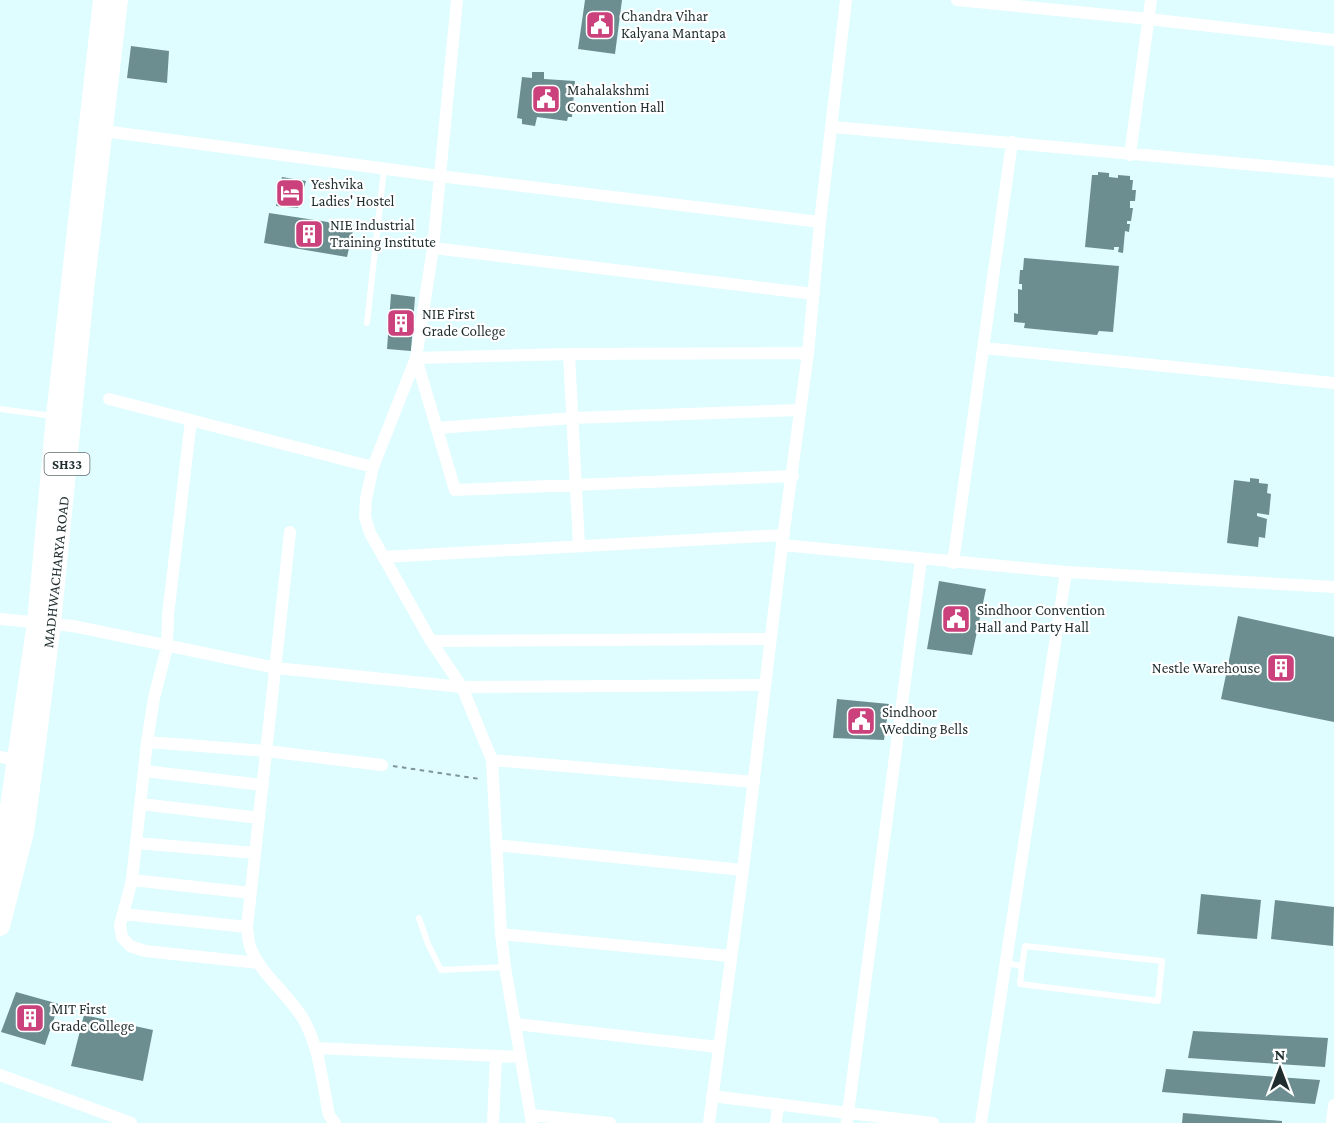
<svg xmlns="http://www.w3.org/2000/svg" width="1334" height="1123" font-family="'Crimson Pro',serif">
	<style>
		.building { fill: #6c8e91 }
		.lines { fill: none; stroke-linecap: round; stroke-linejoin: round }
		.path { stroke: #7f9597; stroke-width: 2; stroke-dasharray: 4.5 4.5; stroke-linecap: butt }
		.lane { stroke: #fff; stroke-width: 6 }
		.street { stroke: #fff; stroke-width: 12 }
		.primary { stroke: #fff; stroke-width: 20 }
		.labels { text-anchor: middle; dominant-baseline: central; stroke-width: 4.5; stroke-linejoin: round; paint-order: stroke }
		.shield { fill: #fff; stroke: #626c6d; stroke-width: 1.5 }
		.shield-label { font-size: 14px; font-weight: bold; fill: #1f2d2e }
		.poi-label { font-size: 15px; fill: #1f2d2e; stroke: #fff; text-anchor: start }
		.street-label { font-size: 15px; fill: #1f2d2e; stroke: #fff }
	</style>
	<rect width="100%" height="100%" fill="#dffcff"/>
	<!-- building -->
	<path class="building" d="M585,0H622L615,54L578,49Z
		M131,46L169,51L167,83L127,78Z
		M532,72H544V79L575,81L572,117H568L567,121L537,117L535,126L522,124V119L517,118L522,77L532,78Z
		M1098,172L1109,173V177L1118,178V175L1130,176V180H1133L1132,190H1136L1135,201H1130V208H1133L1131,221H1127V224H1130L1129,232L1125,231L1123,253L1118,252L1119,247H1114V250L1085,247L1092,175H1098Z
		M282,177L306,181L298,208L276,206Z
		M269,213L354,226L347,257L264,243Z
		M1024,258L1119,266L1113,332L1099,331L1097,335L1024,328L1025,323L1014,322V313L1018,314V289L1022,290V284H1019L1020,270H1023Z
		M391,294L415,297L411,351L387,349Z
		M1250,478L1259,479V483L1268,484L1267,493L1271,494L1269,515L1257,513V516L1267,519L1265,538L1259,537L1258,547L1227,543L1234,480L1250,482Z
		M939,581L986,589L972,655L927,649Z
		M1238,616L1334,637V722L1221,699Z
		M837,699L889,704L884,740L833,738Z
		M1201,894L1261,900L1257,939L1197,934Z
		M1275,900L1334,907L1333,946L1271,939Z
		M16,992L59,1004L45,1045L1,1032Z
		M84,1015L153,1030L143,1081L71,1066Z
		M1193,1031L1328,1038L1325,1067L1188,1058Z
		M1166,1069L1320,1080L1315,1104L1162,1092Z
		M1183,1113L1282,1121V1123H1182Z"/>
	<g class="lines">
		<!-- path -->
		<path class="path" d="M393,766L480,779"/>
		<!-- lane -->
		<path class="lane" d="M367,323L384,169
			M0,409L53,416
			M419,918L428,944L441,970L505,967
			M1006,963L1022,966L1025,946L1162,961L1158,1001L1020,984L1022,966"/>
		<!-- street -->
		<path class="street" d="M457,0L433,248L416,358L373,467L366,499L365,517L370,533L431,641L462,687L492,760L501,934L505,967L532,1123
			M957,0L1148,19L1334,40
			M833,127C1000,141 1167,158 1334,172
			M97,130L439,176L820,222
			M1130,155L1151,0
			M433,248L814,294
			M984,348L1334,383
			M569,354L579,546
			M416,358L455,490L793,476
			M416,358L569,354L808,353
			M109,399L373,467
			M191,420L168,615L167,647L154,698L147,742L132,880L120,925L122,937L130,946L145,951L258,963
			M437,428L573,418L800,410
			M290,532L247,927C248,934 248,943 251,949C263,978 292,996 306,1024C320,1052 323,1086 329,1115L335,1123
			M782,545L1066,572L1334,587
			M383,557L784,535
			M953,563L1012,142
			M0,619L73,626L276,668L462,687L765,685
			M431,641L771,639
			M147,742L266,751L382,765
			M0,757L18,760
			M492,760L754,782
			M145,771L263,785
			M141,804L259,818
			M136,843L255,853
			M496,845L743,870
			M132,880L251,893
			M123,914L247,927
			M501,934L730,956
			M516,1024L718,1047
			M315,1048L521,1057
			M0,1075L131,1123
			M712,1096L848,1113L921,560
			M532,1115L610,1123
			M493,1123L496,1056
			M709,1123L743,870L782,545L808,353L820,222L846,0
			M776,1123L778,1104
			M847,1123L848,1113L933,1123
			M981,1123L1066,572
			M1332,1123L1334,1105"/>
		<!-- primary -->
		<path class="primary" d="M0,875L37,622L56,416L103,0
			M0,926L24,832L36,743L51,623L85,281L118,0"/>
	</g>
	<!-- icons -->
	<defs>
		<g id="civic-square" transform="scale(1.5)"><rect x="-9" y="-9" width="18" height="18" rx="4" fill="#ca417b" stroke="#fff"/><path d="M-.6-6.5H3V-4.5H.6V-3L4-1V1h2V6H-6V1h2V-1L-.6-3ZM-1.2 2.5V6h2.4V2.5Z" fill="#fff"/></g>
		<g id="hotel-square" transform="scale(1.5)"><rect x="-9" y="-9" width="18" height="18" rx="4" fill="#ca417b" stroke="#fff"/><path d="M-6-4.5h1.5V1H6V5H4.5V3h-9V5H-6ZM-4 0a1.8 1.8 0 1 1 3.6 0ZM.5 0V-2.5h3Q6-2.5 6 0Z" fill="#fff"/></g>
		<g id="building-square" transform="scale(1.5)"><rect x="-9" y="-9" width="18" height="18" rx="4" fill="#ca417b" stroke="#fff"/><path d="M-4-6H4V6H1V3H-1V6H-4ZM-2.5-4.3h1.7v1.8h-1.7ZM.8-4.3h1.7v1.8H.8ZM-2.5-1h1.7V.8h-1.7ZM.8-1h1.7V.8H.8Z" fill="#fff"/></g>
	</defs>
	<g fill-rule="evenodd">
		<use href="#civic-square" x="600" y="25"/>
		<use href="#civic-square" x="546" y="99"/>
		<use href="#hotel-square" x="290" y="193"/>
		<use href="#building-square" x="309" y="234"/>
		<use href="#building-square" x="401" y="323"/>
		<use href="#civic-square" x="956" y="619"/>
		<use href="#building-square" x="1281" y="668"/>
		<use href="#civic-square" x="861" y="721"/>
		<use href="#building-square" x="30" y="1018"/>
	</g>
	<g class="labels">
		<!-- shield labels -->
		<rect class="shield" x="44.5" y="453" width="45" height="22" rx="4.5"/>
		<g class="shield-label">
			<text x="67" y="464">SH33</text>
		</g>
		<!-- poi labels -->
		<g class="poi-label">
			<text x="621" y="16">Chandra Vihar<tspan x="621" dy="17">Kalyana Mantapa</tspan></text>
			<text x="567" y="90">Mahalakshmi<tspan x="567" dy="17">Convention Hall</tspan></text>
			<text x="311" y="184">Yeshvika<tspan x="311" dy="17">Ladies' Hostel</tspan></text>
			<text x="330" y="225">NIE Industrial<tspan x="330" dy="17">Training Institute</tspan></text>
			<text x="422" y="314">NIE First<tspan x="422" dy="17">Grade College</tspan></text>
			<text x="977" y="610">Sindhoor Convention<tspan x="977" dy="17">Hall and Party Hall</tspan></text>
			<text x="1260" y="668" text-anchor="end">Nestle Warehouse</text>
			<text x="882" y="712">Sindhoor<tspan x="882" dy="17">Wedding Bells</tspan></text>
			<text x="51" y="1009">MIT First<tspan x="51" dy="17">Grade College</tspan></text>
		</g>
		<!-- street labels -->
		<g class="street-label">
			<text transform="translate(56 572) rotate(-84)">MADHWACHARYA ROAD</text>
		</g>
	</g>
	<!-- north arrow -->
	<g transform="translate(1280 1069)" stroke="#ffffff" stroke-width="4.5" paint-order="stroke">
	<path d="M0-4.5L10 22L0 15L-10 22Z" fill="#1f2d2e"/>
	<text y="-9" font-size="16" font-weight="bold" text-anchor="middle" fill="#1f2d2e">N</text>
	</g>
</svg>
